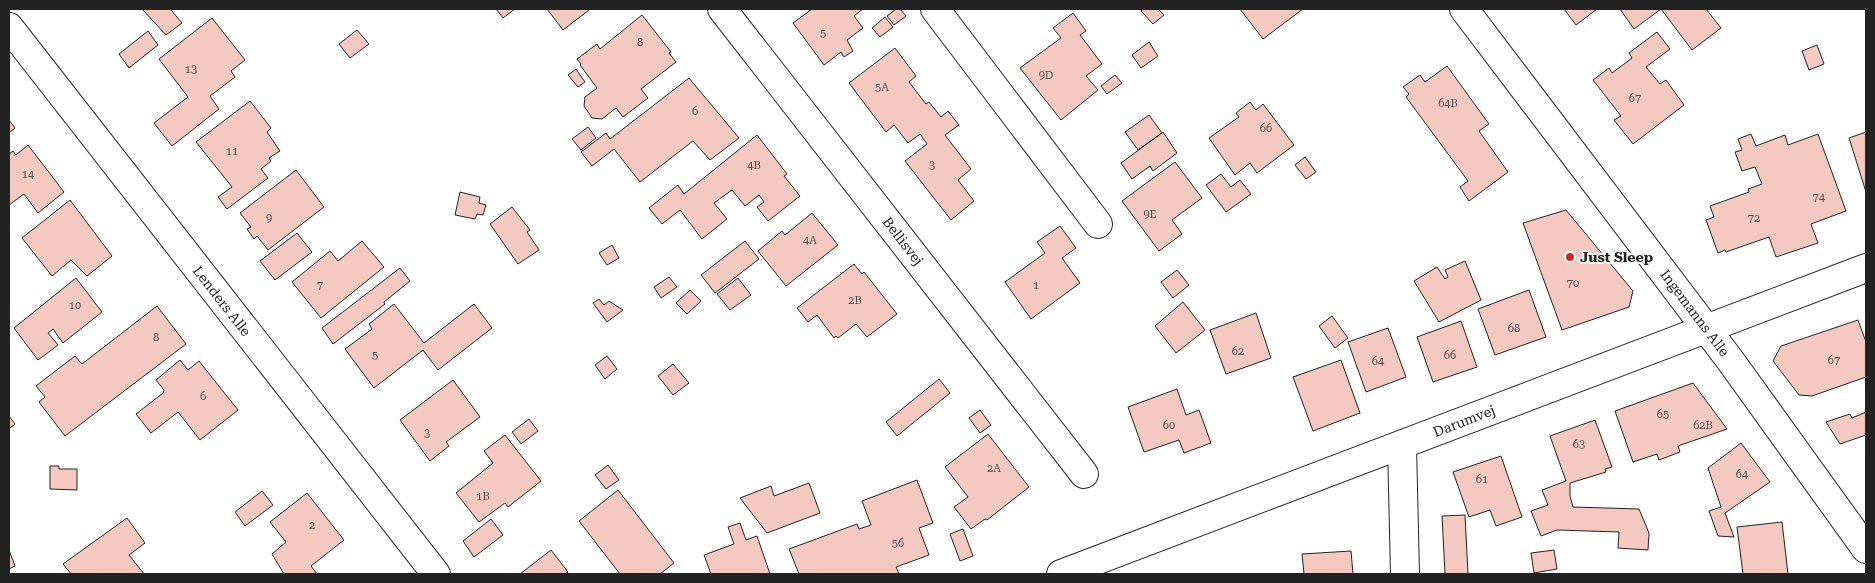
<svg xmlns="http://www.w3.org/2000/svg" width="1875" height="583" font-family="'Roboto Serif',serif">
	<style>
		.building { fill: #f3c9c0; stroke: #222 }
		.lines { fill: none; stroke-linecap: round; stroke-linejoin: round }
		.street-casing { stroke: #222; stroke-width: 30 }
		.secondary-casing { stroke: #222; stroke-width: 30 }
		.street { stroke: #fff; stroke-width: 28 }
		.secondary { stroke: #fff; stroke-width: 28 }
		.poi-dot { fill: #c62828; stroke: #fff; stroke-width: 2 }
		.labels { text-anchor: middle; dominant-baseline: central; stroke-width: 4; stroke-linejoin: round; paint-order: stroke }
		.number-label { font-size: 11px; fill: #564c4a }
		.street-label { font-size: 14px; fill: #222; stroke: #fff }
		.poi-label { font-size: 14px; font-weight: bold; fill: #222; stroke: #fff; text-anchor: start }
	</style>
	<rect width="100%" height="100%" fill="#fff"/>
	<!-- building -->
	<path class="building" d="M142,9H173L171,10L182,23L166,35Z
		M496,9H515L503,18Z
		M547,9H588L589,10L563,30Z
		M812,9H863L854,16L863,28L847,40L853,51L844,57L841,52L824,65L793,23Z
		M896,9H900L906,16L894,25L887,16Z
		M1143,9H1158L1164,15L1153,24L1141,11Z
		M1240,9H1303L1263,39Z
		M1564,9H1597L1576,25Z
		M1620,9H1706L1721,28L1692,50L1661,9L1634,29Z
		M1073,13L1086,31L1080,35L1102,64L1086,76L1098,90L1061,120L1020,68L1061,38L1053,28Z
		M642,15L671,52L669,53L676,62L641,89L648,98L623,117L616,108L602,119L592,118L584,106L585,97L597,88L580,65L581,64L577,59L597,44L600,49Z
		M885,17L893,27L880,37L872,28Z
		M212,18L245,60L231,71L235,77L210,96L219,109L172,146L154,123L188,97L159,59Z
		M357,30L369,44L350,58L339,44Z
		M148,31L158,45L129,68L119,54Z
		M1657,32L1670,49L1646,67L1660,84L1666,80L1684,105L1633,144L1614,120L1621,116L1593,80L1609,68L1612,73L1632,58L1629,53Z
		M1149,42L1158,56L1141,68L1132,55Z
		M1817,45L1824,64L1809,70L1802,51Z
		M895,48L916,76L909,82L926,104L929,102L941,117L948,111L959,125L945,135L971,169L958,180L974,201L951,220L905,161L927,144L920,134L908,143L894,125L886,132L849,83Z
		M1447,66L1489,124L1479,131L1508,172L1469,201L1460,187L1468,181L1406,97L1409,94L1403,87L1420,75L1425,82Z
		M576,69L585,82L578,87L568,75Z
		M1115,75L1122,83L1107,94L1101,86Z
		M689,78L739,138L710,160L693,141L640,182L614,149L592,166L581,152L606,133L610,139Z
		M250,101L271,128L267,132L280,151L269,158L271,161L261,169L268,178L227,209L218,197L232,187L196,142Z
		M1250,102L1256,110L1263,104L1294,145L1257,173L1250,163L1235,175L1209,138L1239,117L1236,113Z
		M1149,115L1162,133L1138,150L1125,132Z
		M9,120L15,128L9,133Z
		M588,127L596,138L581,150L572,139Z
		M1163,132L1177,153L1153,171L1150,166L1132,179L1121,163Z
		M1866,132V192L1849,138Z
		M1751,134L1756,146L1785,135L1788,145L1818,134L1846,211L1811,224L1818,243L1776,257L1769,237L1726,252L1725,250L1718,253L1706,220L1714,217L1710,206L1749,192L1748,189L1762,184L1755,167L1742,171L1735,152L1742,150L1738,139Z
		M757,135L787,174L784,176L800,196L768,221L757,207L764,202L759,195L745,206L732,190L714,203L727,219L702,239L680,210L662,224L649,208L678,185L684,194Z
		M28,145L64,192L38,213L24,194L9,205V154L13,151L16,155Z
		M1305,157L1316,172L1306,179L1295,165Z
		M1175,162L1202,198L1172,220L1182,234L1159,251L1122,201Z
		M296,170L324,207L268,250L257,236L254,239L247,229L251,227L240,213Z
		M1221,174L1231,187L1240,180L1251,194L1226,212L1206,185Z
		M460,192L480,197L479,203L486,205L483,215L477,214L475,219L455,215Z
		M70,200L112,256L87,276L71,260L52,276L22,238Z
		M512,207L530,230L527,232L539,250L518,264L490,224Z
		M1566,210L1633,291L1629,307L1562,330L1523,223Z
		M812,213L838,245L786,286L758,251L782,231L785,235Z
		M1060,226L1076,248L1062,258L1080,283L1031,319L1005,282L1045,253L1037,242Z
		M297,233L312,252L275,280L260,261Z
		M362,241L384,267L321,318L292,282L330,251L338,261Z
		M745,241L759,259L715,293L701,275Z
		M612,245L619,258L607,265L599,253Z
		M1465,261L1481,300L1439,322L1414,281L1437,267L1445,279L1448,277L1445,270Z
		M854,264L862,274L864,272L897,314L867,337L856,324L838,338L836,336L834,338L817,315L808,322L797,308Z
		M400,268L410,281L384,302L385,304L333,344L322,328Z
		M1177,270L1189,285L1173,298L1161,282Z
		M669,277L677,287L661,298L654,287Z
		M76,278L102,312L63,343L53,329L48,333L58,345L38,360L14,328Z
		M738,278L751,295L730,310L717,294Z
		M690,290L701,301L687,314L676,303Z
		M1529,290L1546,337L1495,355L1478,309Z
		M599,299L604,305L609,301L623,310L607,322L593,303Z
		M1183,302L1205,330L1176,353L1155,326Z
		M394,304L424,343L474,304L492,328L438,370L423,350L374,388L345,349L372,329L369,324Z
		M157,306L186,344L65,436L39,402L45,397L36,386L75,356L82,364Z
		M1256,313L1271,358L1226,374L1210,330Z
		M1332,316L1348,338L1335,348L1319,326Z
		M1858,320L1866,342V377L1812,396L1799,395L1773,361L1781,346Z
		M1461,321L1477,367L1433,382L1417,337Z
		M1388,328L1406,377L1366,392L1348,342Z
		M607,356L617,369L605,379L595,365Z
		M180,360L188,370L199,361L238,410L200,440L178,412L151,433L136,414L163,393L164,390L156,380Z
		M1341,360L1360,413L1313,431L1293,377Z
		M673,364L689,383L673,395L658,376Z
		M939,379L950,393L897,436L886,422Z
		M453,380L480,417L446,442L449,446L430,461L400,420Z
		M1693,383L1727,429L1678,446L1680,452L1659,460L1657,454L1633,462L1615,411Z
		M1177,389L1186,415L1199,410L1211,443L1184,453L1179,440L1144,452L1128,407Z
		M980,410L991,425L980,433L969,418Z
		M1866,412V435L1840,444L1826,422L1850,414L1852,418Z
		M9,416L15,424L9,429Z
		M529,419L538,431L521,444L512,432Z
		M1595,420L1612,467L1605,469L1606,472L1570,483V496L1573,507L1639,509L1649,533L1648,550L1618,548L1619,532L1557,530L1541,536L1531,511L1548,505L1542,490L1566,481L1550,436Z
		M988,434L1029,487L987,520L985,519L971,529L954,507L968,497L945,467Z
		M505,435L541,481L508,507L505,503L479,522L456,493L493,463L484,451Z
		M1741,443L1770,482L1725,513L1734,537L1718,536L1709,511L1721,507L1708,468Z
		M1501,456L1522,517L1496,526L1490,510L1469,517L1453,472Z
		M608,465L619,480L606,489L595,475Z
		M50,466H59V469H77V490L50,489Z
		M917,480L933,523L919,528L929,555L896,567L899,574H799L789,549L857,524L859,529L871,525L862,501Z
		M809,483L820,513L767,533L740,498L771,486L774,496Z
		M618,490L674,563L660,574H620L579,521Z
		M262,491L273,505L245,526L235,512Z
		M307,493L344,540L311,566L317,574H284L272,554L286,542L270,522Z
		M1465,515L1468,574H1445L1442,516Z
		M127,518L145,543L129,555L144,574H71L63,564Z
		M491,519L503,535L474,557L463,541Z
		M1782,522L1788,574H1743L1737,527Z
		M740,523L746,540L757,536L770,574H711L704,555L734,544L728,527Z
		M963,529L973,556L960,561L950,534Z
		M9,550L15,566L9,569Z
		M551,550L568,572L565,574H520Z
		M1554,550L1557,569L1534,573L1531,553Z
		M1351,551L1353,574H1304L1302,554Z"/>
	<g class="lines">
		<!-- street casing -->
		<g class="street-casing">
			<path id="street" d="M722,9L1084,474
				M935,9L1098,224
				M1464,9L1730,360L1866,549
				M9,27L436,574
				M1402,445L1405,574"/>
		</g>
		<!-- secondary casing -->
		<g class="secondary-casing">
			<path id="secondary" d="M1061,574L1866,268"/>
		</g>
		<!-- street -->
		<use href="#street" class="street"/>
		<!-- secondary -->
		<use href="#secondary" class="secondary"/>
	</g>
	<!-- markers -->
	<circle class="poi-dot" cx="1570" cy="257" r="5"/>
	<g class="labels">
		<!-- number labels -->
		<g class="number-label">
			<text x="823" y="33">5</text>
			<text x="640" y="42">8</text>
			<text x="191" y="69">13</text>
			<text x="1046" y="75">9D</text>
			<text x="882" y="87">5A</text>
			<text x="1635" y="98">67</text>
			<text x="1448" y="103">64B</text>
			<text x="695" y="111">6</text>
			<text x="1266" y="128">66</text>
			<text x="232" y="151">11</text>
			<text x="754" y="165">4B</text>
			<text x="932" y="165">3</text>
			<text x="28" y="174">14</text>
			<text x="1819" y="197">74</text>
			<text x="1150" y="214">9E</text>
			<text x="269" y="218">9</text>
			<text x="1754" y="218">72</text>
			<text x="810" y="240">4A</text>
			<text x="1573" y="283">70</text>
			<text x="320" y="285">7</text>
			<text x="1036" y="285">1</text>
			<text x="855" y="300">2B</text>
			<text x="75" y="305">10</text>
			<text x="1514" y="328">68</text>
			<text x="156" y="337">8</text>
			<text x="1238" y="351">62</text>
			<text x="375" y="355">5</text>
			<text x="1450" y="355">66</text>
			<text x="1834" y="360">67</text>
			<text x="1378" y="361">64</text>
			<text x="203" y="396">6</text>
			<text x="1663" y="414">65</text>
			<text x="1169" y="425">60</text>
			<text x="1703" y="425">62B</text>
			<text x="427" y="433">3</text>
			<text x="1579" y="444">63</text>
			<text x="994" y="468">2A</text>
			<text x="1742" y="474">64</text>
			<text x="1482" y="479">61</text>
			<text x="483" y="496">1B</text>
			<text x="312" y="525">2</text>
			<text x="898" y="543">56</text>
		</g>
		<!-- street labels -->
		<g class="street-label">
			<text transform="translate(903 241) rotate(52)">Bellisvej</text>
			<text transform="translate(222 301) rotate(52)">Lenders Alle</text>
			<text transform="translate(1695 313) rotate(53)">Ingemanns Alle</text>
			<text transform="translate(1464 421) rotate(-21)">Darumvej</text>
		</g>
		<!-- poi labels -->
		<g class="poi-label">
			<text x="1580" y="257">Just Sleep</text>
		</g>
	</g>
	<!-- border -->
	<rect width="1875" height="583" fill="none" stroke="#222222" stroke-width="20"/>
</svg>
